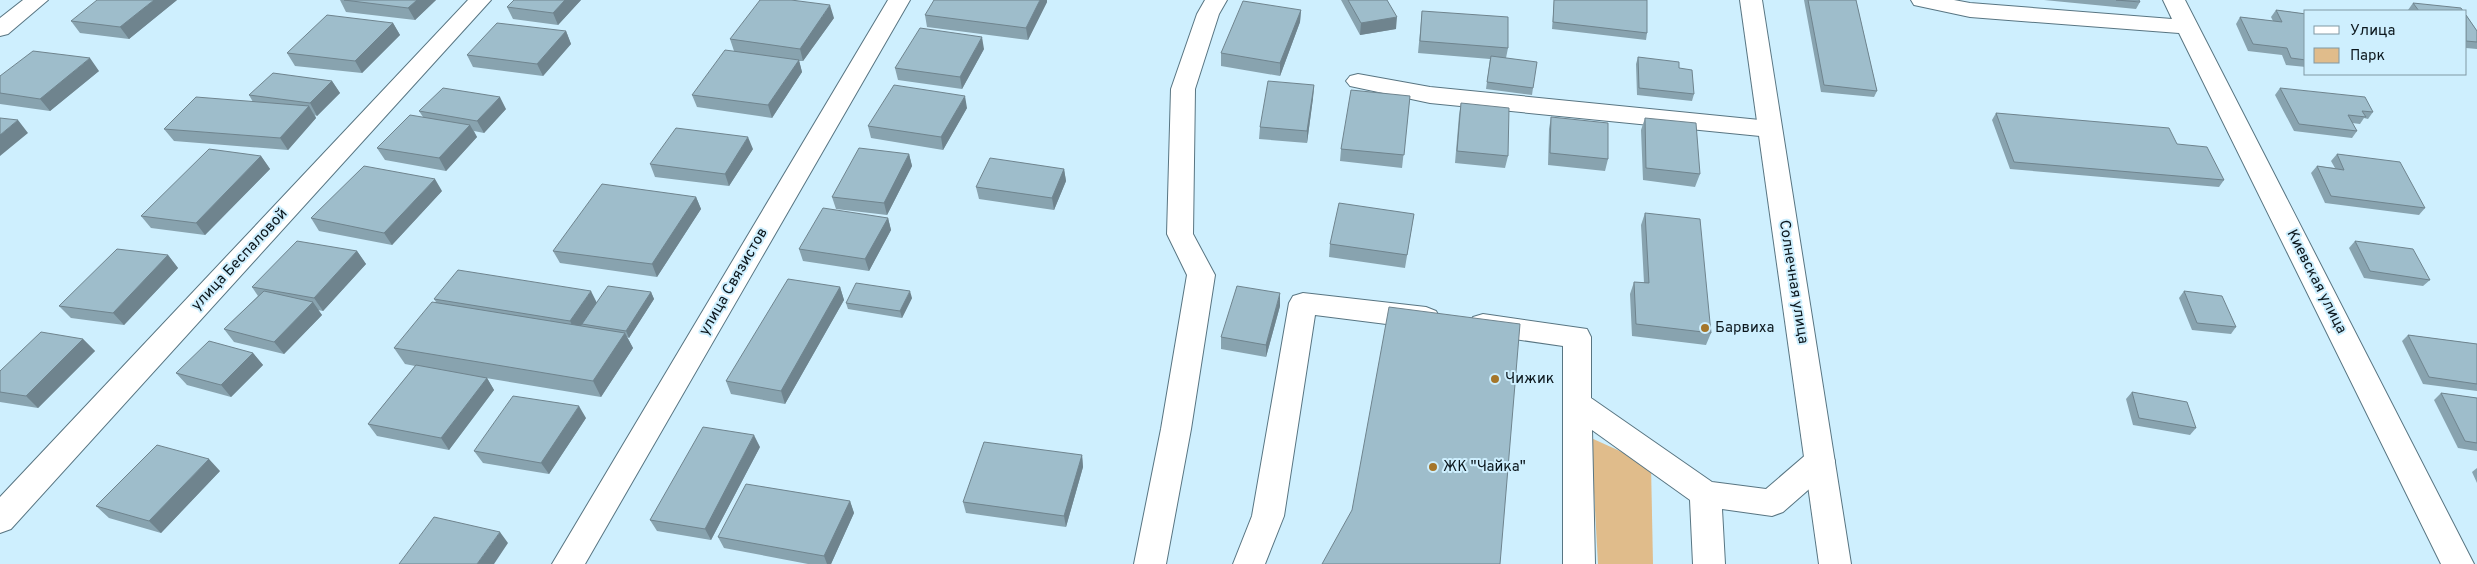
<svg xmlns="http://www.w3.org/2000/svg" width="2477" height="564" font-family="Overpass,sans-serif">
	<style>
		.green { fill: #e0bc8b }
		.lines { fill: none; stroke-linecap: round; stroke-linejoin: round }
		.minor-casing { stroke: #587582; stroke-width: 2 }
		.major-casing { stroke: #587582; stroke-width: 2 }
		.minor { fill: #fff; fill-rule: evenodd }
		.major { fill: #fff; fill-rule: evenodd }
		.wall { fill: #88a3af }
		.shaded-wall { fill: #6f848e }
		.building { fill: #9ebdcb; stroke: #6f848e }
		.poi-dot { fill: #a5762a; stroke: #ceeffe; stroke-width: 2 }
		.labels { text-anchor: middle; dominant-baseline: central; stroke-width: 4; stroke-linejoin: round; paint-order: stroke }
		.street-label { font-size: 15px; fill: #0c171d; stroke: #ceeffe }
		.poi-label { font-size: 15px; fill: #0c171d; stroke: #ceeffe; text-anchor: start }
	</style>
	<rect width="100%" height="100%" fill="#ceeffe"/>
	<!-- green -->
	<path class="green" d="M1591,438L1651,465L1653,564H1598Z"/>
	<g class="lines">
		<!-- minor casing -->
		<g class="minor-casing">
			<path id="minor" d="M23,0H48L8,34L0,36V18Z
				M468,0H491L11,529L0,533V497Z
				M888,0H910L585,564H552Z
				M1205,0H1227L1219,14L1195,89L1193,234L1215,275L1191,429L1166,564H1134L1161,429L1187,275L1167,234L1171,89L1197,14Z
				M1911,0H1954L1970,3L2172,19L2163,0H2185L2474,564H2441L2179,33L1970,17L1914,5Z
				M1358,74L1430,87L1770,121L1779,123L1782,129L1779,135L1770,137L1430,103L1350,86L1346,81L1350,76Z
				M1303,293L1426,307L1436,311L1440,318L1436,325L1426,329L1315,315L1284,516L1265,564H1233L1252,516L1289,303L1293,296Z
				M1483,314L1587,329L1591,337V398L1712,482L1766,489L1809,452L1820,448L1831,452L1835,461L1831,470L1783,512L1772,516L1722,509L1725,564H1693L1690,500L1592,430L1595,564H1563V346L1473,333L1469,325L1473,317Z"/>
		</g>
		<!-- major casing -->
		<g class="major-casing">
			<path id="major" d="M1740,0H1762L1851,564H1819Z"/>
		</g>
		<!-- minor -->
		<use href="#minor" class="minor"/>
		<!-- major -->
		<use href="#major" class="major"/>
	</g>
	<!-- wall -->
	<path class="wall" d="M177,0L129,39L80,33L71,21Z
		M340,0H436L415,20L346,12Z
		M514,0H581L558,25L513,19L507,7Z
		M1341,0H1387L1396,29L1360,35Z
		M1554,0H1647V33L1646,40L1552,29Z
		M1804,0H1856L1877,91L1874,97L1821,92Z
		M2044,0H2139L2140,2L2136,9Z
		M1047,2L1028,40L927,27L925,15Z
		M2413,3L2463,11H2409L2408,10Z
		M1301,10L1300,22L1280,76L1221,66V53Z
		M2276,10L2306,14V67L2286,65L2282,55L2248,51L2236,24L2240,17L2273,21L2271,17Z
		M1422,11L1508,48L1506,58L1533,88L1532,95L1486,89L1490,59L1418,53Z
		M2466,15L2477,31V49L2466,48Z
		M834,18L803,61H799L802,72L772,118L697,107L692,95L734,51L730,39Z
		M393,23L400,35L362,73L295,66L287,53Z
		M566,31L571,44L543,76L473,67L467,55Z
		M984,49L962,89L898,80L895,68Z
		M1638,57L1679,68L1694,94L1692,101L1637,95L1636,64Z
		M99,71L50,111L0,104V76Z
		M332,81L340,93L317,116L315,115L316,118L288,150L174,141L164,129L253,102L249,95Z
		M1314,85L1313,98L1307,143L1259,139L1260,127Z
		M2280,88L2373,112L2368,119L2364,118L2360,124L2352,123L2357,131L2352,138L2294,131L2275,95Z
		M1410,96L1402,168L1340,161L1341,149Z
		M1461,103L1508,156L1505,168L1455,163L1459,115Z
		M967,108L943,150L871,138L868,126Z
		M506,109L484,133L474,131L477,137L446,171L385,160L377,148L423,117L419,111Z
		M1996,113L2177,144L2224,180L2219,187L2010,169L1992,120Z
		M1551,117L1608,159L1605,171L1548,165L1549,129Z
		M1645,118L1700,174L1695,187L1643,180L1641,130Z
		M753,149L729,186L655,177L650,164Z
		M909,154L912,166L887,215L836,209L832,197Z
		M2337,154L2425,208L2419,215L2325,203L2311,173L2317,166L2335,168L2331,161Z
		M261,156L270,169L205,235L151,228L141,216Z
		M1064,169L1066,181L1054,210L979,199L976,187Z
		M442,191L392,245L319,231L311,218Z
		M696,197L701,209L657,277L560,263L553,251Z
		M1645,213L1711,333L1706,345L1632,336L1630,294L1634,282L1644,283L1641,225Z
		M1414,214L1405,268L1329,257L1330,244Z
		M888,218L891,230L869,271L803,261L799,249Z
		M2355,241L2430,280L2423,286L2364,278L2349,248Z
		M357,251L366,264L323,311L318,310L322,315L284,354L234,342L224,329L258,296L252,287Z
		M168,255L178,268L124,325L71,318L59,306Z
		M840,287L844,300L785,404L731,394L726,381Z
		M2184,291L2236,327L2231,334L2192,330L2179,298Z
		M651,292L654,299L629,338L627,337L633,348L601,397L480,377L487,378L494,390L449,450L377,436L368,424L415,366L405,364L394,348L436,302L434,299L597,303Z
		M912,298L902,318L848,309L846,303Z
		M1280,306L1266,357L1221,349V337Z
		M2408,335L2477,344V391L2423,384L2402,341Z
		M83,339L95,351L38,408L0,402V371Z
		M253,353L263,365L231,397L187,385L176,373Z
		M2132,392L2196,428L2190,435L2133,425L2126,399Z
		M2441,393L2477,398V451L2458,448L2434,400Z
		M586,418L549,474L483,463L474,451Z
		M760,447L711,540L657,531L650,520Z
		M1082,455L1083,467L1066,527L966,513L963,502Z
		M2477,468V483L2472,472Z
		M220,471L161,533L109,518L96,506Z
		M850,501L854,513L831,564H808L724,548L718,537Z"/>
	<!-- shaded-wall -->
	<path class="shaded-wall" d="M154,0H177L129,39L120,27Z
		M417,0H436L415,20L408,8Z
		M565,0H581L558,25L553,13Z
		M1040,0H1047V2L1028,40L1026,28Z
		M830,5L834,18L803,61L800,49Z
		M1301,10L1300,22L1280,76V63Z
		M1397,17L1396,29L1360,35L1361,23Z
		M393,23L400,35L362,73L355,61Z
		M566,31L571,44L543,76L537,64Z
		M982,37L984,49L962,89L960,77Z
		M90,58L99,71L50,111L40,99Z
		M799,60L802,72L772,118L768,105Z
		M332,81L340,93L317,116L310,103Z
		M1314,85L1313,98L1307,143V131Z
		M965,96L967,108L943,150L941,137Z
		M500,97L506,109L484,133L477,121Z
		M309,106L316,118L288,150L280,138Z
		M18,120L28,133L0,156V135Z
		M470,125L477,137L446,171L439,158Z
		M748,137L753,149L729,186L725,174Z
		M909,154L912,166L887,215L884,203Z
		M261,156L270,169L205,235L196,223Z
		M1064,169L1066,181L1054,210L1052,198Z
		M435,179L442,191L392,245L384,233Z
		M696,197L701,209L657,277L652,264Z
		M888,218L891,230L869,271L865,259Z
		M357,251L366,264L323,311L314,298Z
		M168,255L178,268L124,325L113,313Z
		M840,287L844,300L785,404L781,391Z
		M591,291L597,303L576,333L570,321Z
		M910,291L912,298L902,318L900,311Z
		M651,292L654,299L629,338L626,331Z
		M1280,293V306L1266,357V345Z
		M313,302L322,315L284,354L274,342Z
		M625,333L633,348L601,397L593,381Z
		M83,339L95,351L38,408L26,396Z
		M253,353L263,365L231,397L221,385Z
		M487,378L494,390L449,450L441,438Z
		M579,406L586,418L549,474L541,463Z
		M754,435L760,447L711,540L705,529Z
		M1082,455L1083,467L1066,527L1064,516Z
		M209,459L220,471L161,533L149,521Z
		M850,501L854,513L831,564H827L824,556Z
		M500,532L508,543L494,564H477Z"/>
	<!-- building -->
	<path class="building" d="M97,0H154L120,27L71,21Z
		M344,0H417L408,8Z
		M514,0H565L553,13L507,7Z
		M760,0H791L830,5L800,49L730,39Z
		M934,0H1040L1026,28L925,15Z
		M1348,0H1387L1397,17L1361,23Z
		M1554,0H1647V33L1553,22Z
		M1808,0H1856L1877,91L1824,85Z
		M2116,0H2139L2140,2Z
		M1243,1L1301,10L1280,63L1221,53Z
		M2413,3L2461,8L2463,11H2419Z
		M2276,10L2306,14V60L2291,58L2287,48L2253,44L2240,17L2282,22Z
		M1422,11L1508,17V48L1420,41Z
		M327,15L393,23L355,61L287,53Z
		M2466,15L2477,31V42L2466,41Z
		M497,23L566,31L537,64L467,55Z
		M920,28L982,37L960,77L895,68Z
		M725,50L799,60L768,105L692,95Z
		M33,51L90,58L40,99L0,93V76Z
		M1491,56L1537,62L1533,88L1487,82Z
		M1638,57L1679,62V68L1692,70L1694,94L1639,88Z
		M273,73L332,81L310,103L249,95Z
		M1268,81L1314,85L1307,131L1260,127Z
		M894,85L965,96L941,137L868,126Z
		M443,88L500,97L477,121L419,111Z
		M2280,88L2365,97L2373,112L2362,111L2366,117L2348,115L2357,131L2299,124Z
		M1351,90L1410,96L1404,155L1341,149Z
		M196,97L309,106L280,138L164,129Z
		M1461,103L1509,108L1508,156L1457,151Z
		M1996,113L2169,128L2177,144L2207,147L2224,180L2014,162Z
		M410,115L470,125L439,158L377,148Z
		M1551,117L1608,123V159L1550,153Z
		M0,118L18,120L0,135Z
		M1645,118L1696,123L1700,174L1646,168Z
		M676,128L748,137L725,174L650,164Z
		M859,148L909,154L884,203L832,197Z
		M209,149L261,156L196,223L141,216Z
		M2337,154L2400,162L2425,208L2331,196L2317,166L2344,170Z
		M990,158L1064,169L1052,198L976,187Z
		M364,166L435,179L384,233L311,218Z
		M602,184L696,197L652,264L553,251Z
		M1339,203L1414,214L1407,255L1330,244Z
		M823,208L888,218L865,259L799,249Z
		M1645,213L1700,219L1711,333L1636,324L1634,282L1649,283Z
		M297,241L357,251L314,298L252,287Z
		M2355,241L2413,249L2430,280L2370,271Z
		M117,249L168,255L113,313L59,306Z
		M458,270L591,291L570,321L434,299Z
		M788,279L840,287L781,391L726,381Z
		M856,283L910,291L900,311L846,303Z
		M608,286L651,292L626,331L582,324Z
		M1237,286L1280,293L1266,345L1221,337Z
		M264,291L313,302L274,342L224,329Z
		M2184,291L2222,296L2236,327L2197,323Z
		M432,302L625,333L593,381L394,348Z
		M1389,307L1520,324L1500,564H1322L1352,510Z
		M41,332L83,339L26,396L0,392V371Z
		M2408,335L2477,344V384L2429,377Z
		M209,341L253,353L221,385L176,373Z
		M416,365L487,378L441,438L368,424Z
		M2132,392L2187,402L2196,428L2139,418Z
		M2441,393L2477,398V443L2465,441Z
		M513,396L579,406L541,463L474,451Z
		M703,427L754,435L705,529L650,520Z
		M984,442L1082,455L1064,516L963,502Z
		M157,445L209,459L149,521L96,506Z
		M746,484L850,501L824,556L718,537Z
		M434,517L500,532L477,564H399Z"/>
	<!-- markers -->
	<g class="poi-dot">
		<circle cx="1705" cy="328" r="5"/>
		<circle cx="1495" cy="379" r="5"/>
		<circle cx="1433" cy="467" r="5"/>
	</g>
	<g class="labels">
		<!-- street labels -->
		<g class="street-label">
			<text transform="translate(240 260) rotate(-47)">улица Беспаловой</text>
			<text transform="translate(734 282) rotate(-60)">улица Связистов</text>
			<text transform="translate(1793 282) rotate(81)">Солнечная улица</text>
			<text transform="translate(2316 282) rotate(63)">Киевская улица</text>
		</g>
		<!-- poi labels -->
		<g class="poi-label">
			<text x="1715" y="328">Барвиха</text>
			<text x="1505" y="379">Чижик</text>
			<text x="1443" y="467">ЖК "Чайка"</text>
		</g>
	</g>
	<!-- legend -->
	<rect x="2304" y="10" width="162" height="65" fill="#ceeffe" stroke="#8099a4"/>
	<rect x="2314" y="26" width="25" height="8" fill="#ffffff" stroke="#8099a4"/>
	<text x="2350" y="35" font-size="15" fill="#0c171d">Улица</text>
	<rect x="2314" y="48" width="25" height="15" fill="#e0bc8b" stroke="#8099a4"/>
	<text x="2350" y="60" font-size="15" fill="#0c171d">Парк</text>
</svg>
